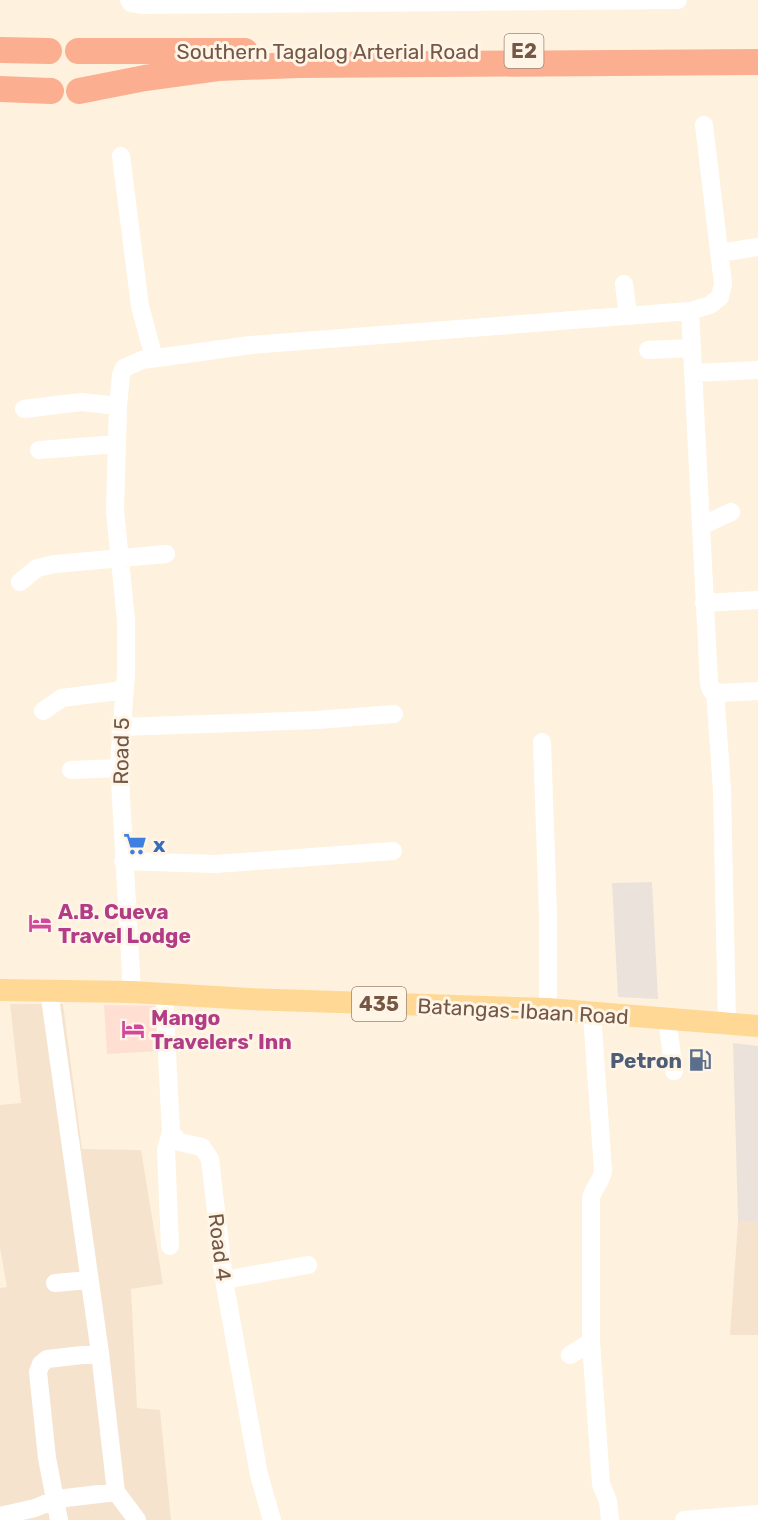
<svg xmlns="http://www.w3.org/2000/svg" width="758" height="1520" font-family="Rubik,sans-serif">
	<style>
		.residential { fill: #f6e3cd }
		.commercial { fill: #ffdfd2 }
		.industrial { fill: #ebe3db }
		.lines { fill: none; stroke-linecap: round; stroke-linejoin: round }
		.minor { stroke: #fff; stroke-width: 18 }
		.major { stroke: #ffd895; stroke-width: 22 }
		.highway { stroke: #fcae91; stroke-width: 26 }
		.labels { text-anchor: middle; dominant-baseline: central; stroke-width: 6; stroke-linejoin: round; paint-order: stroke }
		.shield { fill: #fff5e7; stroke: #9e8676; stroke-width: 1.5 }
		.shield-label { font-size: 20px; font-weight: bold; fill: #755745 }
		.street-label { font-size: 21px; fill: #755745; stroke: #fff5e7 }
		.shop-label { font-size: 21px; font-weight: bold; fill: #366cbe; stroke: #fff5e7; text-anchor: start }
		.hotel-label { font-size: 21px; font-weight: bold; fill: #b23c85; stroke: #fff5e7; text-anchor: start }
		.service-label { font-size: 21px; font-weight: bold; fill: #4e5e75; stroke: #fff5e7; text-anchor: end }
	</style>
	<rect width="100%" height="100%" fill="#fef2df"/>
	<!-- residential -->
	<path class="residential" d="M10,1004H63L82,1149L141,1150L163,1284L131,1289L137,1408L160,1410L171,1520H0V1288L7,1287L0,1248V1105L21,1103Z
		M738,1221H758V1335H730Z"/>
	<!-- commercial -->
	<path class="commercial" d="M104,1005L159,1006L162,1051L107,1054Z"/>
	<!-- industrial -->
	<path class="industrial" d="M652,882L658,999L618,997L612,883Z
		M733,1043L758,1046V1221H738Z"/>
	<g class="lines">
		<!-- minor -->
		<path class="minor" d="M129,0L131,3L143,5L678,0
			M704,125L723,284L720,297L710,305L690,311L709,683L711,690L717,693L758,691
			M121,156L140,306L154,358
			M719,253L758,247
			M624,284L628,316
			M648,350L692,348
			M693,373L758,370
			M24,409L81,402L118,406
			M39,450L117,444
			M701,526L731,512
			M20,582L37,568L55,564L166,554
			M704,603L758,600
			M715,691L722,790L727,1024
			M43,711L62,698L124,690
			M120,727L317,720L394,714
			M542,742L548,915V1009
			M71,770L119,768
			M123,861L215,864L393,851
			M49,991L100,1353L116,1492L137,1520
			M132,992L119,763L126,675V620L115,511L118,406L121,375L124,368L142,360L251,345L690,311
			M164,994L171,1132L179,1142L202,1147L210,1159L224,1280L259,1475L272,1520
			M592,1014L603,1170C602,1183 592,1188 591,1199V1342L601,1484L608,1501L610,1520
			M667,1019L674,1071
			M170,1246L166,1150L171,1132
			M224,1280L308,1265
			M55,1283L89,1280
			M570,1355L591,1342
			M0,1516L35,1508L57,1499L116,1492
			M59,1520L47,1458L38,1372L41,1364L47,1359L100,1353
			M684,1520L758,1514"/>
		<!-- major -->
		<path class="major" d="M0,990L132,992L250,999L548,1009L758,1026"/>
		<!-- highway -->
		<path class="highway" d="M0,50L49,51
			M78,51H245
			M0,89L51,91
			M79,91L145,78L218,68L298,65L758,62"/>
	</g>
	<!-- icons -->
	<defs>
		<g id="supermarket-bare" transform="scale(1.8)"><path d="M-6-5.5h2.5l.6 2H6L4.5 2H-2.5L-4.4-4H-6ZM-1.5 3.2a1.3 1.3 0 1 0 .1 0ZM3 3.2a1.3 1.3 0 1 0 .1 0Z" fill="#3f7fe0" stroke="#fff5e7" stroke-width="2.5" paint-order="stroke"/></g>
		<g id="hotel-bare" transform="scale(1.8)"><path d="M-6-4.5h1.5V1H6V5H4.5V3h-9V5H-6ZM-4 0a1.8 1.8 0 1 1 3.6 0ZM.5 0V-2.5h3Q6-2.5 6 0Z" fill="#d1479c" stroke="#fff5e7" stroke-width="2.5" paint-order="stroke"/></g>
		<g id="fuel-bare" transform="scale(1.8)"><path d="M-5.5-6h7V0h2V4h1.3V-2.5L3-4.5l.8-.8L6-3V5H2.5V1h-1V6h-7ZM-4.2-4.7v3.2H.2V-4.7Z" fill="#5c6f8a" stroke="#fff5e7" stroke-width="2.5" paint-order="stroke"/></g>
	</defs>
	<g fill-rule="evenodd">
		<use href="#supermarket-bare" x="135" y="844"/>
		<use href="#hotel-bare" x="40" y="923"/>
		<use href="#hotel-bare" x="133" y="1029"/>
		<use href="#fuel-bare" x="700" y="1060"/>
	</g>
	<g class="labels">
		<!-- shield labels -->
		<g class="shield">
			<rect x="504.5" y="34" width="39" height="34" rx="4.5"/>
			<rect x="352" y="987" width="54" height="34" rx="4.5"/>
		</g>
		<g class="shield-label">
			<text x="524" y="51">E2</text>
			<text x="379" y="1004">435</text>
		</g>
		<!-- street labels -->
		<g class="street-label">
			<text x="328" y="51">Southern Tagalog Arterial Road</text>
			<text transform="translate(121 751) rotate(-89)">Road 5</text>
			<text transform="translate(523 1011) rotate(3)">Batangas-Ibaan Road</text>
			<text transform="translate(220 1247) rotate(83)">Road 4</text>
		</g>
		<!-- shop labels -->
		<g class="shop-label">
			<text x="153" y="844">x</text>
		</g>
		<!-- hotel labels -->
		<g class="hotel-label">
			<text x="58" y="911">A.B. Cueva<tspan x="58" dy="24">Travel Lodge</tspan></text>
			<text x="151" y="1017">Mango<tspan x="151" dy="24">Travelers' Inn</tspan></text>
		</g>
		<!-- service labels -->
		<g class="service-label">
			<text x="682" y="1060">Petron</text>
		</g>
	</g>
</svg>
